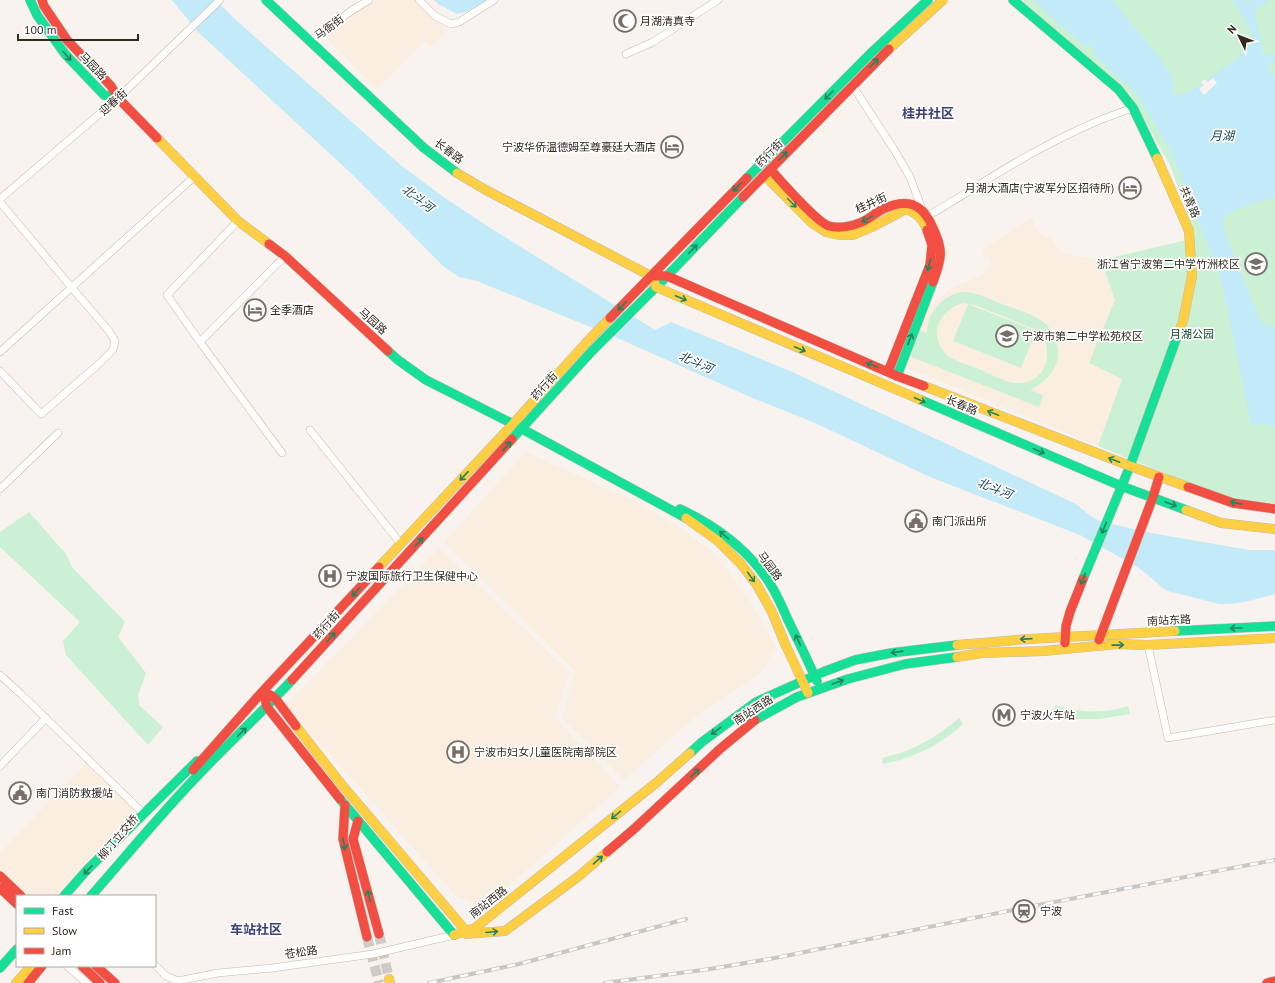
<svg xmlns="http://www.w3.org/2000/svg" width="1275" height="983" font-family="'PT Sans','Noto Sans SC',sans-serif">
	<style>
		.built { fill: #faeee1 }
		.green { fill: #cbf0d4; fill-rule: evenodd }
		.water { fill: #c3eaf8 }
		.pier { fill: #f8f3ee }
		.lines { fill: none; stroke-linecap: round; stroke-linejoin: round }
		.secondary-tunnel { stroke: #d0cac4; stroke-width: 10; stroke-dasharray: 10 5; stroke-linecap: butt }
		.street-casing { stroke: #c1bab4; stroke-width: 8 }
		.fast-casing { stroke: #c1bab4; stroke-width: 10 }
		.slow-casing { stroke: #c1bab4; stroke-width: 10 }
		.jam-casing { stroke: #c1bab4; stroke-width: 10 }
		.street { stroke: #fefdfc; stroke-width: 7 }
		.fast { stroke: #16e098; stroke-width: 9 }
		.slow { stroke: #ffcf43; stroke-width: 9 }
		.jam { stroke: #f24e42; stroke-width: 9 }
		.rail-casing { stroke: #c8c7c5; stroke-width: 4 }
		.rail { stroke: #fff; stroke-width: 2.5; stroke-dasharray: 8; stroke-linecap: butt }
		.oneway { stroke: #24845b }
		.labels { text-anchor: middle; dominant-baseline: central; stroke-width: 3.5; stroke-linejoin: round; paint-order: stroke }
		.poi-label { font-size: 11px; fill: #31281e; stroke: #fff; text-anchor: start }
		.street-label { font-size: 11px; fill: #31281e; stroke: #fff }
		.park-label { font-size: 11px; fill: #0b4c2a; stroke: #fff }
		.water-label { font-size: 12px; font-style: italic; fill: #174655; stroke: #fff }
		.quarter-label { font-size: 13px; font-weight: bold; fill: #39427e; stroke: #fff }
	</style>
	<rect width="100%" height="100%" fill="#f8f3ee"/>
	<!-- built -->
	<path class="built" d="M375,0H414L447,30L431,47L424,41L377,90L327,38L340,23Z
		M1031,217L1039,233L1052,239L1062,253L1069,255L1101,260L1115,300L1089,363L1122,379L1098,446L903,366L925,310L953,287L982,275L992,261L981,251Z
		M526,452L630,499L684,530L714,553L747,596L776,647L760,674L695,717L624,780L562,718L575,671L444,542Z
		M439,548L569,672L555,717L620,787L491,902L478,906L455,895L286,705Z
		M87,762L137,810L55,896H28L0,869V853Z"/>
	<!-- green -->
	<path class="green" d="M1021,0H1275V503L1232,498L1184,481L1098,446L1122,379L1089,363L1115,300L1101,260L1187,240L1195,235L1170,165L1130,95Z
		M961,292C975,291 989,299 1002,304C1015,309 1031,313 1042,321C1049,326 1053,332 1056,341C1064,363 1049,380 1030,390L1043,395L1039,407L909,356L919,330L927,333C927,312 942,297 961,292ZM963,303L975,305L1035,329C1057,346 1048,382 1020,383C1017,383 1013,383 1010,382C1000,379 989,374 979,369C969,365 957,362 948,356C928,337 937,311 963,303Z
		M968,304L1036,331L1021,368L953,341Z
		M29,512L66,554L72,567L125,622L118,637L146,673L138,695L139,705L163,727L148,745L66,655L63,641L80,622L0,547V532Z
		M1056,705C1078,713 1106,714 1128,706L1130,714L1099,719H1074L1053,713Z
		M959,718L963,724C941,745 913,758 883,764L882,758C911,752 937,737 959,718Z"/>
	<!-- water -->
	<path class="water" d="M172,0H218L222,6L237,21L403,167L445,198L495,231L655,330L671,322L790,371L1076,504L1088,514L1099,521L1151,533L1249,550H1275V594C1257,599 1238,605 1219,604L1168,591L1163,588L1139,568L1080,535L930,477L815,423L755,399L615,337L477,281L459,277L443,266L354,176L198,32Z
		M434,0H488L466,12L457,14L438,4Z
		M1033,0H1112L1157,54L1173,78V92L1178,95L1188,92L1199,86L1233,61L1248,48L1251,42V32L1233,0H1244L1248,3L1251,0H1270L1254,12C1256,16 1256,19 1257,24C1259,34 1263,42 1262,52L1266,56L1269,54H1275V64L1270,61L1269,63V70L1275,76V197C1260,203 1230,207 1222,222L1228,241L1259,318L1265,325L1275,327V429C1265,421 1261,426 1251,425L1221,279L1171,151L1136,93L1093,55L1096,51L1088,44L1085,47Z"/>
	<!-- pier -->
	<path class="pier" d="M1213,78L1217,83L1204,95L1199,89L1204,85L1201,82L1205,79L1208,82Z"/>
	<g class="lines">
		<!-- secondary-tunnel -->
		<path class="secondary-tunnel" d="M379,934L389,979
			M367,937L379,983"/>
		<!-- street casing -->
		<g class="street-casing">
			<path id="street" d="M419,0L435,16L451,24L459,22L494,0
				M310,41L351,11L369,0
				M626,54L653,42L718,0
				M852,85L895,151L910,177L922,209
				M0,199L118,98L220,0
				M0,202L72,288L109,331L115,341L113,350L100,363L41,414L0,371
				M927,216C946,206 964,194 982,183C1028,154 1083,124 1133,108
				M200,342L167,295L238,221
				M0,352L194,177
				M310,430L401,544
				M282,453L200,342L285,256
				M0,489L58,433
				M1148,645L1168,738L1275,720
				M0,675L21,694L144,814
				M0,766L46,718
				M155,965L166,976L178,981L218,973L272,968L373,954L454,935
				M67,966L87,983"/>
		</g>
		<!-- fast casing -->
		<g class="fast-casing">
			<path id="fast" d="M30,0L37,15L65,54L104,95L118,98
				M266,0L424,148L457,173
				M1013,0L1118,89L1133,108L1157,158
				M747,178L871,53L928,0
				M388,351L398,360L426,380L513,424L686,518
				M897,376L933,282
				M921,400L1121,486L1186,510
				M512,439L592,351L667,276L743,197
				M680,509C714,525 746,548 767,579C776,592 782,606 788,620C798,640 808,661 817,681
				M1083,579L1130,466L1178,334
				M1175,631L1275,626
				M755,720L797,697L848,679L905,664L957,657
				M690,753L702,742L756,702L823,672L855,660L891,653L957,645
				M340,799L454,935
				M64,896L87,870L197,761
				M91,896C128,854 163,811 202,771C232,740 263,711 292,680
				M0,968L17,949"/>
		</g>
		<!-- slow casing -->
		<g class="slow-casing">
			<path id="slow" d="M889,49L943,0
				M157,138L238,221L269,244
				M1157,158L1189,231L1192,276L1183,321L1178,334
				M457,173L484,189L651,276H655
				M764,175L812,223L826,232L839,235H853L872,227L906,209C917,213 923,219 927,230
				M654,281L656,287L921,400
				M924,386L1130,466L1188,487
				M1186,510L1221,523L1275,529
				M686,518L718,541L741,564L757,585L772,612L786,646L808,693
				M379,567L513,424L585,344L610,318
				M957,645L1029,639L1175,631
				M957,657L982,653L1044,651L1117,644L1148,645L1275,638
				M296,726L342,785L466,931
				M466,934L505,931L579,876L607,852
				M454,935L475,928L656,783L690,753
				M389,979L390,983
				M16,983L31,966"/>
		</g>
		<!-- jam casing -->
		<g class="jam-casing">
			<path id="jam" d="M42,0L44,6L67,40L111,86L118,98L157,138
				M770,169C781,181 816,222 829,226C839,229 853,226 862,222C870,219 876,212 883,209C907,198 922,203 932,226C944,250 942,258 933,282
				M743,197L889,49
				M269,244L285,256L388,351
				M655,276H667L897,376L924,386
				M610,318L747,178
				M888,372L930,265L932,245L927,230
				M1188,487L1233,503L1275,509
				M1099,640L1153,497L1159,477
				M1065,643L1066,626L1070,612L1083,579
				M292,680L512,439
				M296,726L275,698L263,691L267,707L340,799
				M193,770L263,691L379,567
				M345,805L343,839L367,937
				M358,821L353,839L379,934
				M607,852L634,829L720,749L755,720
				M0,876L21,896
				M0,888L17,904
				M82,966L100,983
				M96,966L115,983
				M28,983L42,966
				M1267,983L1275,981"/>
		</g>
		<!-- street -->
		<use href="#street" class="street"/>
		<!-- fast -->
		<use href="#fast" class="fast"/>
		<!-- slow -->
		<use href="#slow" class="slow"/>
		<!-- jam -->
		<use href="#jam" class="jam"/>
		<!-- rail casing -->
		<g class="rail-casing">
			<path id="rail" d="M429,983L519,964L686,919
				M605,983L710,969L775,958L1023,908L1275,860"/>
		</g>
		<!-- rail -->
		<use href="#rail" class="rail"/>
	</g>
	<!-- one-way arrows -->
	<defs><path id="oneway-shaft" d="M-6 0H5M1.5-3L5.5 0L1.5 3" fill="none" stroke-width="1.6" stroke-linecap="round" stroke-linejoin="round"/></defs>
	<g class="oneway">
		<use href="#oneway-shaft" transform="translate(67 56) rotate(49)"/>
		<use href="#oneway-shaft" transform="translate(874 63) rotate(-45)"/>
		<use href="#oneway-shaft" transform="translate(829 95) rotate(135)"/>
		<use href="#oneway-shaft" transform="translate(783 156) rotate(-45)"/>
		<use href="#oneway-shaft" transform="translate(737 187) rotate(134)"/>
		<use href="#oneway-shaft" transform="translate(792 203) rotate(45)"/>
		<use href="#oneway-shaft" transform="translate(867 219) rotate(151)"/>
		<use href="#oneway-shaft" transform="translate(693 249) rotate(-46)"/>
		<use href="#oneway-shaft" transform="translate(929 265) rotate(104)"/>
		<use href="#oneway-shaft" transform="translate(681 298) rotate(23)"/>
		<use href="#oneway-shaft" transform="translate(622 306) rotate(134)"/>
		<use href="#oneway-shaft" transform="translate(910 339) rotate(-69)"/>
		<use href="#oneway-shaft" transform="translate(800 349) rotate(23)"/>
		<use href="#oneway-shaft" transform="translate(872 365) rotate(-157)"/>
		<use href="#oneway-shaft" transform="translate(920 400) rotate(23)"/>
		<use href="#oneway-shaft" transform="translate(993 413) rotate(-159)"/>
		<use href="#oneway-shaft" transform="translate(507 446) rotate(-47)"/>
		<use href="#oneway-shaft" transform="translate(1039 451) rotate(23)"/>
		<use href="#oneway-shaft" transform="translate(1114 460) rotate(-159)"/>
		<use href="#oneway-shaft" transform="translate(464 476) rotate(133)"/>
		<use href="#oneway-shaft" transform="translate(1236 503) rotate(-169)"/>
		<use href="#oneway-shaft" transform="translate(1171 504) rotate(20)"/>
		<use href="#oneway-shaft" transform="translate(1104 528) rotate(112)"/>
		<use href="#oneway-shaft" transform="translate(724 535) rotate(-140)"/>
		<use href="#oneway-shaft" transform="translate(419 542) rotate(-47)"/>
		<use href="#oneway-shaft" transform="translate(751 577) rotate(54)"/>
		<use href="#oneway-shaft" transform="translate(1083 579) rotate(112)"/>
		<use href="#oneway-shaft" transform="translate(356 592) rotate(133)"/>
		<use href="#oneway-shaft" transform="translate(1236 628) rotate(177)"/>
		<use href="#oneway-shaft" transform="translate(331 637) rotate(-48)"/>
		<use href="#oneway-shaft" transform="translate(1026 639) rotate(176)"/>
		<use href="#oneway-shaft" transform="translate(798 640) rotate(-115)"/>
		<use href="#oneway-shaft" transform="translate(1118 645) rotate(-1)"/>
		<use href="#oneway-shaft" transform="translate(897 652) rotate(172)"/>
		<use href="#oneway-shaft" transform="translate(838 682) rotate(-20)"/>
		<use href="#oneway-shaft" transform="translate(716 731) rotate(143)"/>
		<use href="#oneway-shaft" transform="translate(242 732) rotate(-44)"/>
		<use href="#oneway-shaft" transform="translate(695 773) rotate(-43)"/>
		<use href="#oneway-shaft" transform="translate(616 815) rotate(141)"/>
		<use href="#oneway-shaft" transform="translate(344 844) rotate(79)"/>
		<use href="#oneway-shaft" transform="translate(598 860) rotate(-41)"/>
		<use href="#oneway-shaft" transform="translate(88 870) rotate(133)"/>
		<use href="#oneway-shaft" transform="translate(369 896) rotate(-104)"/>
		<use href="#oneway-shaft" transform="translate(492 932) rotate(-5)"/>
	</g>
	<!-- icons -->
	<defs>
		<g id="mosque-ring" transform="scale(1.15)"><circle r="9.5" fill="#fff" stroke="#776f67" stroke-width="1.5"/><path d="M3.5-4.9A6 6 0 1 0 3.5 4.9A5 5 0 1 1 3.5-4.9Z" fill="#776f67"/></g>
		<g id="hotel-ring" transform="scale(1.15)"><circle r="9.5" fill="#fff" stroke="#776f67" stroke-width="1.5"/><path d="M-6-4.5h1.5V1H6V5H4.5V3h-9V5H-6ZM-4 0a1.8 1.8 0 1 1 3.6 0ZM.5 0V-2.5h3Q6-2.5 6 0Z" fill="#776f67"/></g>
		<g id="school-ring" transform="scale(1.15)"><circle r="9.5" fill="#fff" stroke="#776f67" stroke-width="1.5"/><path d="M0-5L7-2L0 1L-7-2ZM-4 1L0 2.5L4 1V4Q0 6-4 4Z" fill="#776f67"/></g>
		<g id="civic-ring" transform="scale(1.15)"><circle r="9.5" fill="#fff" stroke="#776f67" stroke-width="1.5"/><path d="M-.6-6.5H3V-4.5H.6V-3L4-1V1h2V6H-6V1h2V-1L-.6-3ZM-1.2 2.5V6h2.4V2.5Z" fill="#776f67"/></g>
		<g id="hospital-ring" transform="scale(1.15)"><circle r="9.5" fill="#fff" stroke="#776f67" stroke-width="1.5"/><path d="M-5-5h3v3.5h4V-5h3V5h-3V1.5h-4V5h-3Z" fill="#776f67"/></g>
		<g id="metro-ring" transform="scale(1.15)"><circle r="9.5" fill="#fff" stroke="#776f67" stroke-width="1.5"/><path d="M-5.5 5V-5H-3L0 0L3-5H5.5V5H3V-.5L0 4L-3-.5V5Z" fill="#776f67"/></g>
		<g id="station-ring" transform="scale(1.15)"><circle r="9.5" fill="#fff" stroke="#776f67" stroke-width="1.5"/><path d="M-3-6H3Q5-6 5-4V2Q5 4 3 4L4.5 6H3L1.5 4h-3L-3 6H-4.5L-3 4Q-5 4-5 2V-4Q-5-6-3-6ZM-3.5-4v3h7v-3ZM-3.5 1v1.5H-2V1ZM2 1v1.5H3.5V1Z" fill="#776f67"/></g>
	</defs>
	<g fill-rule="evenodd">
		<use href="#mosque-ring" x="625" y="21"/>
		<use href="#hotel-ring" x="672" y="147"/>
		<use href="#hotel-ring" x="1130" y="188"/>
		<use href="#school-ring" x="1256" y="264"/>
		<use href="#hotel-ring" x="255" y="310"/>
		<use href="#school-ring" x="1007" y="336"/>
		<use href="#civic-ring" x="916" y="521"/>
		<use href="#hospital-ring" x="330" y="576"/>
		<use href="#metro-ring" x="1004" y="715"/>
		<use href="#hospital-ring" x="458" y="752"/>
		<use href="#civic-ring" x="20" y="793"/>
		<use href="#station-ring" x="1024" y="911"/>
	</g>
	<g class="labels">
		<!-- poi labels -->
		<g class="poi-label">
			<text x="640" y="21">月湖清真寺</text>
			<text x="656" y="147" text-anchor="end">宁波华侨温德姆至尊豪廷大酒店</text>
			<text x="1114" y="188" text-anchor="end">月湖大酒店(宁波军分区招待所)</text>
			<text x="1240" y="264" text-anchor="end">浙江省宁波第二中学竹洲校区</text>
			<text x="270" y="310">全季酒店</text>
			<text x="1022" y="336">宁波市第二中学松苑校区</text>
			<text x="932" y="521">南门派出所</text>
			<text x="346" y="576">宁波国际旅行卫生保健中心</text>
			<text x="1020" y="715">宁波火车站</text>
			<text x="474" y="752">宁波市妇女儿童医院南部院区</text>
			<text x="36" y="793">南门消防救援站</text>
			<text x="1040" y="911">宁波</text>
		</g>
		<!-- street labels -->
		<g class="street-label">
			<text transform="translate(329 27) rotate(-36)">马衙街</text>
			<text transform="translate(93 66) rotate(46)">马园路</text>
			<text transform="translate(113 102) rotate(-42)">迎春街</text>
			<text transform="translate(449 151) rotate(37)">长春路</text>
			<text transform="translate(769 153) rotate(-45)">药行街</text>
			<text transform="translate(1190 202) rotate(66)">共青路</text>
			<text transform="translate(871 203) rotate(-25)">桂井街</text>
			<text transform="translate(373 321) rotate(42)">马园路</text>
			<text transform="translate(544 386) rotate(-48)">药行街</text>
			<text transform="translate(962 405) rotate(23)">长春路</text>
			<text transform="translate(770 566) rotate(53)">马园路</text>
			<text transform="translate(1169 620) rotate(-3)">南站东路</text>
			<text transform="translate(326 625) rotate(-48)">药行街</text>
			<text transform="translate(753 710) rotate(-33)">南站西路</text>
			<text transform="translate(118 837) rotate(-49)">柳汀立交桥</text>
			<text transform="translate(488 902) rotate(-38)">南站西路</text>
			<text transform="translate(301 952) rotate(-8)">苍松路</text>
		</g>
		<!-- park labels -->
		<g class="park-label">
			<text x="1192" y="334">月湖公园</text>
		</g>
		<!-- water labels -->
		<g class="water-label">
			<text x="1222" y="135">月湖</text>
			<text transform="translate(418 198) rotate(37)">北斗河</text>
			<text transform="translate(696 362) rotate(23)">北斗河</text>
			<text transform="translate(995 488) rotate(22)">北斗河</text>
		</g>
		<!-- quarter labels -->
		<g class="quarter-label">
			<text x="928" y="113">桂井社区</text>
			<text x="256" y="929">车站社区</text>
		</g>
	</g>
	<!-- legend -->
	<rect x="16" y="895" width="140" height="72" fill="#ffffff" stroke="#ada9a5"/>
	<rect x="24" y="908" width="20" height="6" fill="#16e098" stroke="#ada9a5"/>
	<text x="52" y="915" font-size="12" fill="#31281e">Fast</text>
	<rect x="24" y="928" width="20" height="6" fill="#ffcf43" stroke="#ada9a5"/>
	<text x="52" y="935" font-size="12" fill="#31281e">Slow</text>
	<rect x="24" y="948" width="20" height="6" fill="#f24e42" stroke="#ada9a5"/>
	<text x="52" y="955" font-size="12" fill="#31281e">Jam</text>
	<!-- north arrow -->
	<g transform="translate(1239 36) rotate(313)" stroke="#ffffff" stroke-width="3" paint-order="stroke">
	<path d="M0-3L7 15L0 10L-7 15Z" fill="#31281e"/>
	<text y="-6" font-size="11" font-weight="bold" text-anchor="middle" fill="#31281e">N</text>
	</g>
	<!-- scale -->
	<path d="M18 34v6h120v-6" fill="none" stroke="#31281e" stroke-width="2"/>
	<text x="24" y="34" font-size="12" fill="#31281e" stroke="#ffffff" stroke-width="3" paint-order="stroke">100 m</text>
</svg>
